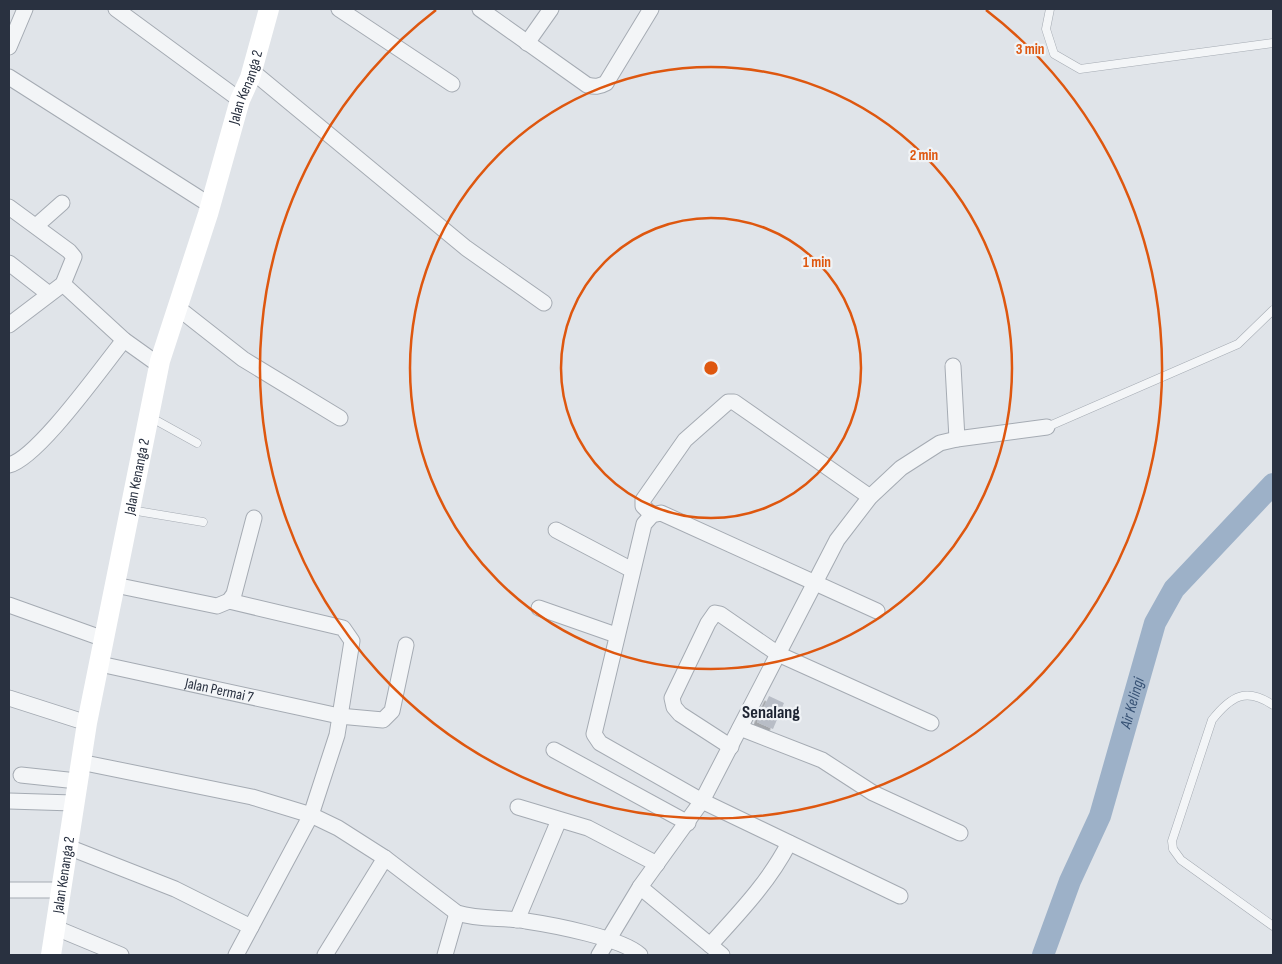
<svg xmlns="http://www.w3.org/2000/svg" width="1282" height="964" font-family="'Sofia Sans Condensed',sans-serif">
	<style>
		.lines { fill: none; stroke-linecap: round; stroke-linejoin: round }
		.river { stroke: #9db1c8; stroke-width: 22 }
		.building { fill: #b8bdc6; filter: url(#shadow) }
		.lane-casing { stroke: #a5abb3; stroke-width: 9 }
		.street-casing { stroke: #a5abb3; stroke-width: 17 }
		.lane { stroke: #f3f5f7; stroke-width: 8 }
		.street { stroke: #f3f5f7; stroke-width: 15 }
		.secondary { stroke: #fff; stroke-width: 20 }
		.ring { fill: none; stroke: #de570f; stroke-width: 2.5 }
		.labels { text-anchor: middle; dominant-baseline: central; stroke-width: 4.5; stroke-linejoin: round; paint-order: stroke }
		.street-label { font-size: 15px; fill: #293140; stroke: #f0f3f6 }
		.water-label { font-size: 16px; font-style: italic; fill: #355073; stroke: #f0f3f6 }
		.quarter-label { font-size: 18px; font-weight: bold; fill: #1c2331; stroke: #f0f3f6 }
		.centre { fill: #de570f; stroke: #f0f3f6; stroke-width: 2.5 }
		.ring-label { font-size: 15px; text-anchor: middle; font-weight: bold; fill: #de570f; stroke: #f0f3f6; stroke-width: 4.5; stroke-linejoin: round; paint-order: stroke }
	</style>
	<defs>
		<filter id="shadow"><feDropShadow dx="-4.5" dy="4.5" stdDeviation="0" flood-color="#0004"/></filter>
	</defs>
	<rect width="100%" height="100%" fill="#e0e4e9"/>
	<g class="lines">
		<!-- river -->
		<path class="river" id="s1" d="M1043,955L1070,881L1100,816L1155,623L1174,589L1273,484"/>
	</g>
	<!-- building -->
	<path class="building" d="M769,696L784,703L773,729L757,722Z"/>
	<g class="lines">
		<!-- lane casing -->
		<g class="lane-casing">
			<path id="lane" d="M1050,9L1046,29L1054,54L1080,69L1273,43
				M150,417L197,443
				M1047,427L1238,344L1273,310
				M131,510L203,522
				M1273,705C1246,687 1231,696 1212,720L1172,841L1173,849L1181,860L1273,926"/>
		</g>
		<!-- street casing -->
		<g class="street-casing">
			<g id="street">
				<path d="M116,9L240,100"/>
				<path d="M339,9L452,84"/>
				<path d="M480,9L587,85C595,87 599,87 606,83L651,9"/>
				<path d="M527,43L551,9"/>
				<path d="M9,47L25,9"/>
				<path d="M252,71L466,248L544,303"/>
				<path d="M9,77L210,205"/>
				<path d="M9,207L69,251L74,257L63,284L9,325"/>
				<path d="M36,226L62,203"/>
				<path d="M9,263L49,294"/>
				<path d="M63,284L124,340L159,365"/>
				<path d="M178,308L243,359L340,418"/>
				<path d="M953,366L957,439"/>
				<path d="M9,465C38,458 102,367 124,340"/>
				<path d="M652,515L643,506V500L685,440L728,402H734L870,497"/>
				<path d="M556,530L632,570"/>
				<path d="M115,585L217,606L229,601L234,594L254,518"/>
				<path d="M229,601L343,628L352,641L337,735L311,815L236,955"/>
				<path d="M9,605L104,639"/>
				<path d="M539,608L616,635"/>
				<path d="M877,611L661,513L652,515L644,524L594,734L600,743L702,801L900,896"/>
				<path id="s2" d="M100,664L339,716L383,720L392,711L406,645"/>
				<path d="M9,698L87,723"/>
				<path d="M740,728L822,760L873,793L960,833"/>
				<path d="M731,747L680,714L674,707L672,698L708,623L715,613L720,614L778,654L931,723"/>
				<path d="M554,750L688,823"/>
				<path d="M80,762L252,797L311,815L338,828L385,858L457,913C480,920 503,917 526,921C553,925 622,938 640,955"/>
				<path d="M21,775L77,781"/>
				<path d="M9,801L73,803"/>
				<path d="M518,807L588,828L657,864"/>
				<path d="M68,847L175,889L251,927"/>
				<path d="M640,887L722,955"/>
				<path d="M9,890H61"/>
				<path d="M517,920L559,820"/>
				<path d="M56,928L121,955"/>
				<path d="M710,945C739,913 769,882 789,843"/>
				<path d="M325,955L385,858"/>
				<path d="M445,955L457,913"/>
				<path d="M599,955L640,887L702,801L837,540L870,497L901,468L940,443L957,439L1047,427"/>
			</g>
		</g>
		<!-- lane -->
		<use href="#lane" class="lane"/>
		<!-- street -->
		<use href="#street" class="street"/>
		<!-- secondary -->
		<path class="secondary" id="s3" d="M51,955L87,723L160,361L208,214L240,100L250,78L269,9"/>
	</g>
	<!-- distance rings -->
	<g class="ring">
		<circle cx="711" cy="368" r="150"/>
		<circle cx="711" cy="368" r="301"/>
		<path d="M986 10A451 451 0 1 1 436 10"/>
	</g>
	<g class="labels">
		<!-- street labels -->
		<g class="street-label">
			<text stroke="none"><textPath href="#s3" startOffset="891">Jalan Kenanga 2</textPath></text>
			<text stroke="none"><textPath href="#s3" startOffset="486">Jalan Kenanga 2</textPath></text>
			<text stroke="none"><textPath href="#s2" startOffset="122">Jalan Permai 7</textPath></text>
			<text stroke="none"><textPath href="#s3" startOffset="81">Jalan Kenanga 2</textPath></text>
		</g>
		<!-- water labels -->
		<g class="water-label">
			<text stroke="none"><textPath href="#s1" startOffset="268">Air Kelingi</textPath></text>
		</g>
		<!-- quarter labels -->
		<g class="quarter-label">
			<text x="771" y="712">Senalang</text>
		</g>
	</g>
	<circle cx="711" cy="368" r="8" class="centre"/>
	<g class="ring-label">
		<text x="1030" y="54">3 min</text>
		<text x="924" y="160">2 min</text>
		<text x="817" y="267">1 min</text>
	</g>
	<!-- border -->
	<rect width="1282" height="964" fill="none" stroke="#293140" stroke-width="20"/>
</svg>
